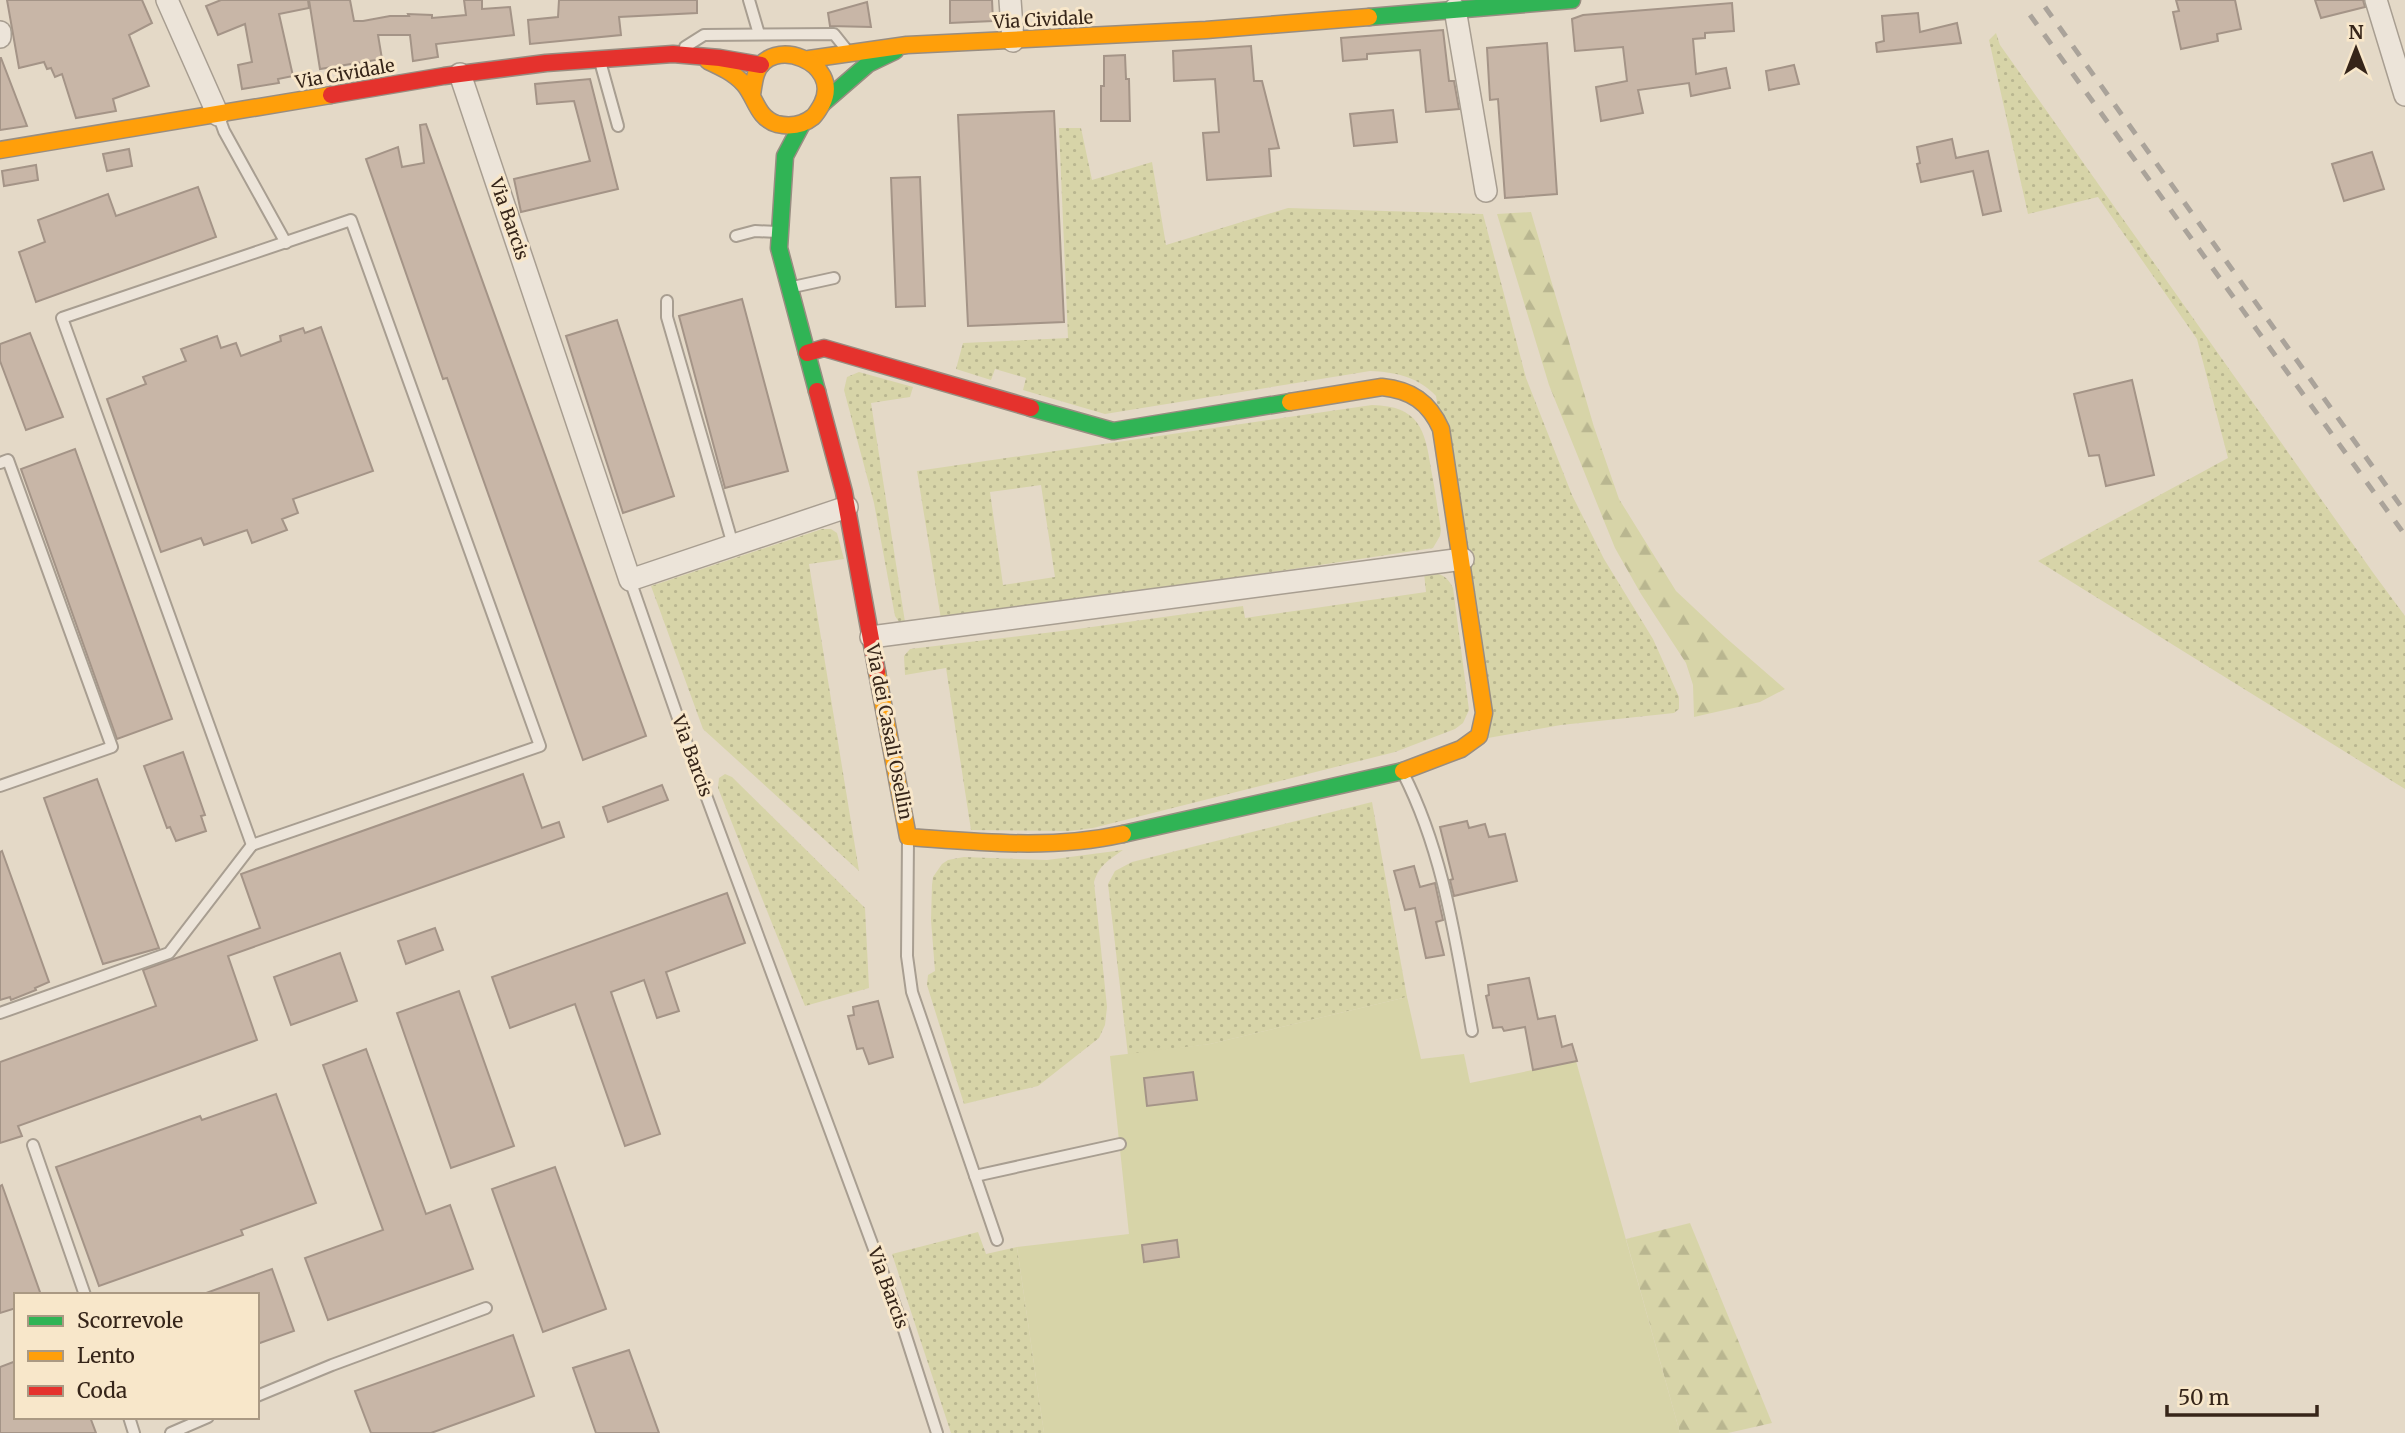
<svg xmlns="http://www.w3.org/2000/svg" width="2405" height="1433" font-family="Merriweather,serif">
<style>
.green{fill:url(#green-dots);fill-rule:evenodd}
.forest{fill:url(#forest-firs)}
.pitch{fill:#d7d4a8}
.building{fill:#c8b6a7;stroke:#a49487;stroke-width:2}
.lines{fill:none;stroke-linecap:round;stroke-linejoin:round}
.lane-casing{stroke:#a89e91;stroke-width:14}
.street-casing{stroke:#a89e91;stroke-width:24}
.fast-casing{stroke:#988d81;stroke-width:19}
.slow-casing{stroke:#988d81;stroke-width:19}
.jam-casing{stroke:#988d81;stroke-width:19}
.lane{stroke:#ece4d9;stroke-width:10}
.street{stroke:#ece4d9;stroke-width:21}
.fast{stroke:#30b455;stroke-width:16}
.slow{stroke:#ff9f0a;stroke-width:16}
.jam{stroke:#e5322d;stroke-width:16}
.rail{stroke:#aaa39a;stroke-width:5;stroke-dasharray:12 12;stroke-linecap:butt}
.labels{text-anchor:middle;stroke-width:6;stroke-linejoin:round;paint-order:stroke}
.street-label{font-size:18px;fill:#362519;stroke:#f8e7ca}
</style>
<defs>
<pattern id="green-dots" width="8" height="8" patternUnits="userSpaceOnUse" patternTransform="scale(1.75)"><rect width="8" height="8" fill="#d7d4a8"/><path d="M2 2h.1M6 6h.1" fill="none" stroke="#b9b690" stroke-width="1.8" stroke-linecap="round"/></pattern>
<pattern id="forest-firs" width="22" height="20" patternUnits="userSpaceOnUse" patternTransform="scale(1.75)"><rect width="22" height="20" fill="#d7d4a8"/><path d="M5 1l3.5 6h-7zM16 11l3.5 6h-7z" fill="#b9b690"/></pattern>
</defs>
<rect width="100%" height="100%" fill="#e4d9c7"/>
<g class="green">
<path d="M1996,33L2000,45L2374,574L2405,616V789L2038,561L2228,458L2197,339L2098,197L2028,214L1989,40Z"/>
<path d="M1059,128H1081L1092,180L1152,162L1166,245L1288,208L1483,214L1526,378L1572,495L1604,559L1653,639L1679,697V709L1674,713L1561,725L1488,738L1436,396C1418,377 1396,372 1370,371L1105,414L1023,390L1026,378L995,369L991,380L956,369L963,343L1068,338Z"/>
<path d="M859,372L913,387L910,397L871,403L905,622H899L895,616L874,503L844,390L847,377Z"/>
<path d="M1372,405C1419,406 1425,429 1431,469C1435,490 1438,510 1441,530L1440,536L1433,548L1059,604L941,619L917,471ZM1041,485L1055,577L1003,585L990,492Z"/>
<path d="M822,529H831L837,533L844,559L809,564L859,871L703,729L651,586Z"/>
<path d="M1424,573C1438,572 1447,575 1453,588L1469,710L1463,723L1455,729L1395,752L1093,828L1070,831L971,830L946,668L905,675L904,656L910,649L1070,630L1243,606L1245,618L1426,592Z"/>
<path d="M725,774L732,777L865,908L869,988L805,1006L718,788L719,778Z"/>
<path d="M1372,802L1407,997L1210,1044L1128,1055L1108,884L1115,871L1132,862Z"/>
<path d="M1123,850C1109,860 1099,865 1094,882L1107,1007L1105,1025L1099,1038L1038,1086L964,1104L927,985L928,975L935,971L931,920L932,885L933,877L942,864L948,860L964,857L1047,860Z"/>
<path d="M978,1232L986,1254L1017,1247L1044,1433H951L892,1254Z"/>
</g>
<g class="forest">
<path d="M1531,212L1594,427L1619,499L1676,591L1725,637L1785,689L1760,702L1694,717L1693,685L1686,663L1641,594L1615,548L1549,385L1497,214Z"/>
<path d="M1690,1223L1772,1423L1728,1433H1680L1626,1239Z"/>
</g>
<path class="pitch" d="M1407,997L1421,1059L1464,1054L1470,1083L1576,1061L1680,1433H1044L1017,1247L1129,1234L1110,1056L1210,1044Z"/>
<g class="building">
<path d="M7,0H142L152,23L129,35L149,86L113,99L116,111L76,118L62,74L55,77L51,68L47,69L44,62L19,68Z"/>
<path d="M221,0H308L309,8L279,14L293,76L278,79L279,83L242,89L238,65L252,62L245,24L218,35L206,6Z"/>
<path d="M309,0H350L354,21H363L390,16H409L408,14L432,15V18L466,15L464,0H482V9L510,7L514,35L436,44L438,57L413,61L410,35H378L382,59L320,69Z"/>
<path d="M559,0H697V13L619,17L621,35L530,44L528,20L558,17Z"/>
<path d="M950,0H992L993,21L950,23Z"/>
<path d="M2176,0H2235L2241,29L2217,34L2218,41L2181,49L2173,12L2179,11Z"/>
<path d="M2315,0H2363L2365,7L2321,18Z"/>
<path d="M867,2L871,27L830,26L828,13Z"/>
<path d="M1732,3L1734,31L1705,33V38L1693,39L1696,74L1726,68L1730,88L1691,96L1689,83L1638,90L1643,113L1601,121L1596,87L1627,81L1623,47L1575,51L1572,19L1583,15Z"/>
<path d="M1918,13L1920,32L1957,23L1961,43L1877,52L1876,43L1884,41L1882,16Z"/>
<path d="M1443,30L1449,81H1454L1459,109L1426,112L1420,50L1367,54V59L1343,61L1341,38Z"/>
<path d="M1547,43L1557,194L1505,198L1498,99L1490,100L1487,48Z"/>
<path d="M1251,46L1254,81H1262L1279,148L1269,149L1271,176L1207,180L1203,133L1219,132L1215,79L1174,81L1173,51Z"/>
<path d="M1125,55L1126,79H1129L1130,121H1101V86H1104V56Z"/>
<path d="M0,58H1L27,126L0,130Z"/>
<path d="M1794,65L1799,84L1769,90L1766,71Z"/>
<path d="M590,79L618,189L521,212L514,179L590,161L574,101L537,104L535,84Z"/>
<path d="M1393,110L1397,142L1354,146L1350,114Z"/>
<path d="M1054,111L1064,322L968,326L958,115Z"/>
<path d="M426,124L646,736L583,760L447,378L443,379L366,159L398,147L402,167L424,163L420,125Z"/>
<path d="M1952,139L1956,158L1988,151L2001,211L1983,215L1973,171L1921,182L1917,164L1920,163L1917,147Z"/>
<path d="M129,149L132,166L107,171L103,154Z"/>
<path d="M2372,152L2384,189L2344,201L2332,164Z"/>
<path d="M36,165L38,180L4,186L2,171Z"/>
<path d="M920,177L925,306L896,307L891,178Z"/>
<path d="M198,187L216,237L36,302L19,252L45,242L38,220L108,194L116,216Z"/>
<path d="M742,299L788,471L725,488L679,316Z"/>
<path d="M617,320L674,496L623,513L566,336Z"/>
<path d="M321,327L373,471L293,499L298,513L282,519L287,530L252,543L247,530L204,545L201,538L161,552L107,399L146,384L143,377L186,361L181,349L217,336L221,348L236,343L241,356L281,341L280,336L303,328L305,333Z"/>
<path d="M30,333L63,417L26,430L0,361V344Z"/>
<path d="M2132,380L2154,475L2106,486L2099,455L2089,456L2074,394Z"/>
<path d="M75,449L172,719L117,739L21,469Z"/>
<path d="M183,752L205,815L201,816L206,831L176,841L170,827L167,828L144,766Z"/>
<path d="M523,774L542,828L559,822L564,837L228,956L257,1040L18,1126L22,1136L0,1143V1062L156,1006L143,970L260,928L241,874Z"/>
<path d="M97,779L159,948L103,964L44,798Z"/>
<path d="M662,785L668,800L608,822L603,807Z"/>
<path d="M1467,821L1469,828L1485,824L1489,837L1505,834L1517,881L1454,896L1450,880L1453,879L1440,827Z"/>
<path d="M2,851L49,982L35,988L36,990L11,1000L10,997L0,1000V852Z"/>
<path d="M1414,866L1420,887L1435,883L1443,920L1436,922L1444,955L1426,958L1415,908L1405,910L1394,871Z"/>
<path d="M727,893L745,943L666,972L679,1011L657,1018L644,980L611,992L660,1134L625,1146L575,1004L510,1028L492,977Z"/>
<path d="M435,928L443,950L406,964L398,941Z"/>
<path d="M340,953L357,1001L291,1025L274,977Z"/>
<path d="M1529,978L1538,1019L1555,1016L1562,1047L1572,1044L1577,1061L1533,1070L1525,1027L1504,1031L1502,1027L1493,1028L1486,996L1489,995L1488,985Z"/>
<path d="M459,991L514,1146L451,1168L397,1013Z"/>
<path d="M878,1001L893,1057L869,1064L863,1048L857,1049L848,1016L854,1015L853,1007Z"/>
<path d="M366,1049L426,1214L450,1205L473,1269L328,1320L305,1258L383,1230L323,1065Z"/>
<path d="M1193,1072L1197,1100L1147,1106L1144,1078Z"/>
<path d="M276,1094L316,1203L241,1230L243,1235L99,1286L56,1167L200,1116L202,1120Z"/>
<path d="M555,1167L606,1309L543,1332L492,1189Z"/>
<path d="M2,1185L41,1295H16V1308L0,1313V1186Z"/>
<path d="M1177,1240L1179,1257L1144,1262L1142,1245Z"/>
<path d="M272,1269L294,1331L257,1344V1295H207L206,1293Z"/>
<path d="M513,1335L534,1396L431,1433H371L355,1391Z"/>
<path d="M629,1350L659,1433H596L573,1368Z"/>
<path d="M16,1361V1417H90L96,1433H0V1367Z"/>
</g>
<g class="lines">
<defs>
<g id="lane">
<path d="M749,0L759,34"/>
<path d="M685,47L704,35L834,34L846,49"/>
<path d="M601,65L618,126"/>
<path d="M219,117L224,131L286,243"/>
<path d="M351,220L540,746L252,845L62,318Z"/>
<path d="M736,236L755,231L778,232"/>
<path d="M793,287L834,278"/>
<path d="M667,301V317L733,545"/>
<path d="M0,463L8,460L112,747L0,786"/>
<path d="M630,580L687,744L904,1330L937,1433"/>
<path d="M1403,773C1444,853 1456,944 1472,1031"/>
<path d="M908,840L907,956L912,992L997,1240"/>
<path d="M0,1013L169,953L252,845"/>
<path d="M33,1145L85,1295"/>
<path d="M975,1176L1120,1144"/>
<path d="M257,1396L332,1365L486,1308"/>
<path d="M129,1417L134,1433"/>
<path d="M171,1433L208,1417"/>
</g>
<g id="street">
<path d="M167,0L218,115"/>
<path d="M1010,0L1013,41"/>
<path d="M2376,0L2405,95"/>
<path d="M1455,9L1486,191"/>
<path d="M0,32V37"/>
<path d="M460,74L630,580L847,507"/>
<path d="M871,637L1463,559"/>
</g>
<g id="fast">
<path d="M1369,17L1572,0"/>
<path d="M823,103L868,64L895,51"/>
<path d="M802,124L785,156L779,248L817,391"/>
<path d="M1031,408L1113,431L1290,402"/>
<path d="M1123,834L1403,771"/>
</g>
<g id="slow">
<path d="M809,59L907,45L1206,30L1369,17"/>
<path d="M708,61C721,67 734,73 744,84C756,98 757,118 777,124C790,127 803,125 813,117C817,113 819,109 822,104C843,62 770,34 756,74C754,80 753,88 752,95"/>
<path d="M0,150L331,95"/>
<path d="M1290,402L1382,387C1411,390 1429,402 1441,429L1484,713L1479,736L1461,749L1403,771"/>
<path d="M877,672L908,837C980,842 1052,850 1123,834"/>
</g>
<g id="jam">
<path d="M331,95L444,76L546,63L673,54L720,58L761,65"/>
<path d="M807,353L824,348L1031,408"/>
<path d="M817,391L844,492L877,672"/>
</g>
</defs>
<use href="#lane" class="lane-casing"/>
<use href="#street" class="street-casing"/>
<use href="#fast" class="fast-casing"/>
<use href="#slow" class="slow-casing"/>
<use href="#jam" class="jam-casing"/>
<use href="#lane" class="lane"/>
<use href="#street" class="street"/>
<use href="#fast" class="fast"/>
<use href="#slow" class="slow"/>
<use href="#jam" class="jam"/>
<g class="rail">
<path d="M2045,7L2405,512"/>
<path d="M2030,15C2156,188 2279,362 2405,535"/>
</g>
</g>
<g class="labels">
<g class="street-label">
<text transform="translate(1043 20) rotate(-3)" y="6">Via Cividale</text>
<text transform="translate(345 74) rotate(-10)" y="6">Via Cividale</text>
<text transform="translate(509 219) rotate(71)" y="6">Via Barcis</text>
<text transform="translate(889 732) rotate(79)" y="6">Via dei Casali Osellin</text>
<text transform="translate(692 756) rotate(70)" y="6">Via Barcis</text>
<text transform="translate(888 1288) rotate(70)" y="6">Via Barcis</text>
</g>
</g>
<rect x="14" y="1293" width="245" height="126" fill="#f8e7ca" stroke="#aa9983" stroke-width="2"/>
<rect x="28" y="1316" width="35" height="10" fill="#30b455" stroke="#aa9983" stroke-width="2"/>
<text x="77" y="1328" font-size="21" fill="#362519">Scorrevole</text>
<rect x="28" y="1351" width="35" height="10" fill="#ff9f0a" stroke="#aa9983" stroke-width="2"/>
<text x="77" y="1363" font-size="21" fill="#362519">Lento</text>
<rect x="28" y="1386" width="35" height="10" fill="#e5322d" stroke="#aa9983" stroke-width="2"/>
<text x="77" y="1398" font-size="21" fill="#362519">Coda</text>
<g transform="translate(2356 49)" stroke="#f8e7ca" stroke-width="5" paint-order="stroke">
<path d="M0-5L12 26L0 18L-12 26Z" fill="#362519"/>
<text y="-10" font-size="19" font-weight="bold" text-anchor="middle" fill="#362519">N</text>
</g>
<path d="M2167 1405v10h150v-10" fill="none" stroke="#362519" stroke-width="3.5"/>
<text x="2178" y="1405" font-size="21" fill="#362519" stroke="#f8e7ca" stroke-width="5" paint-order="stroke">50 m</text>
</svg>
